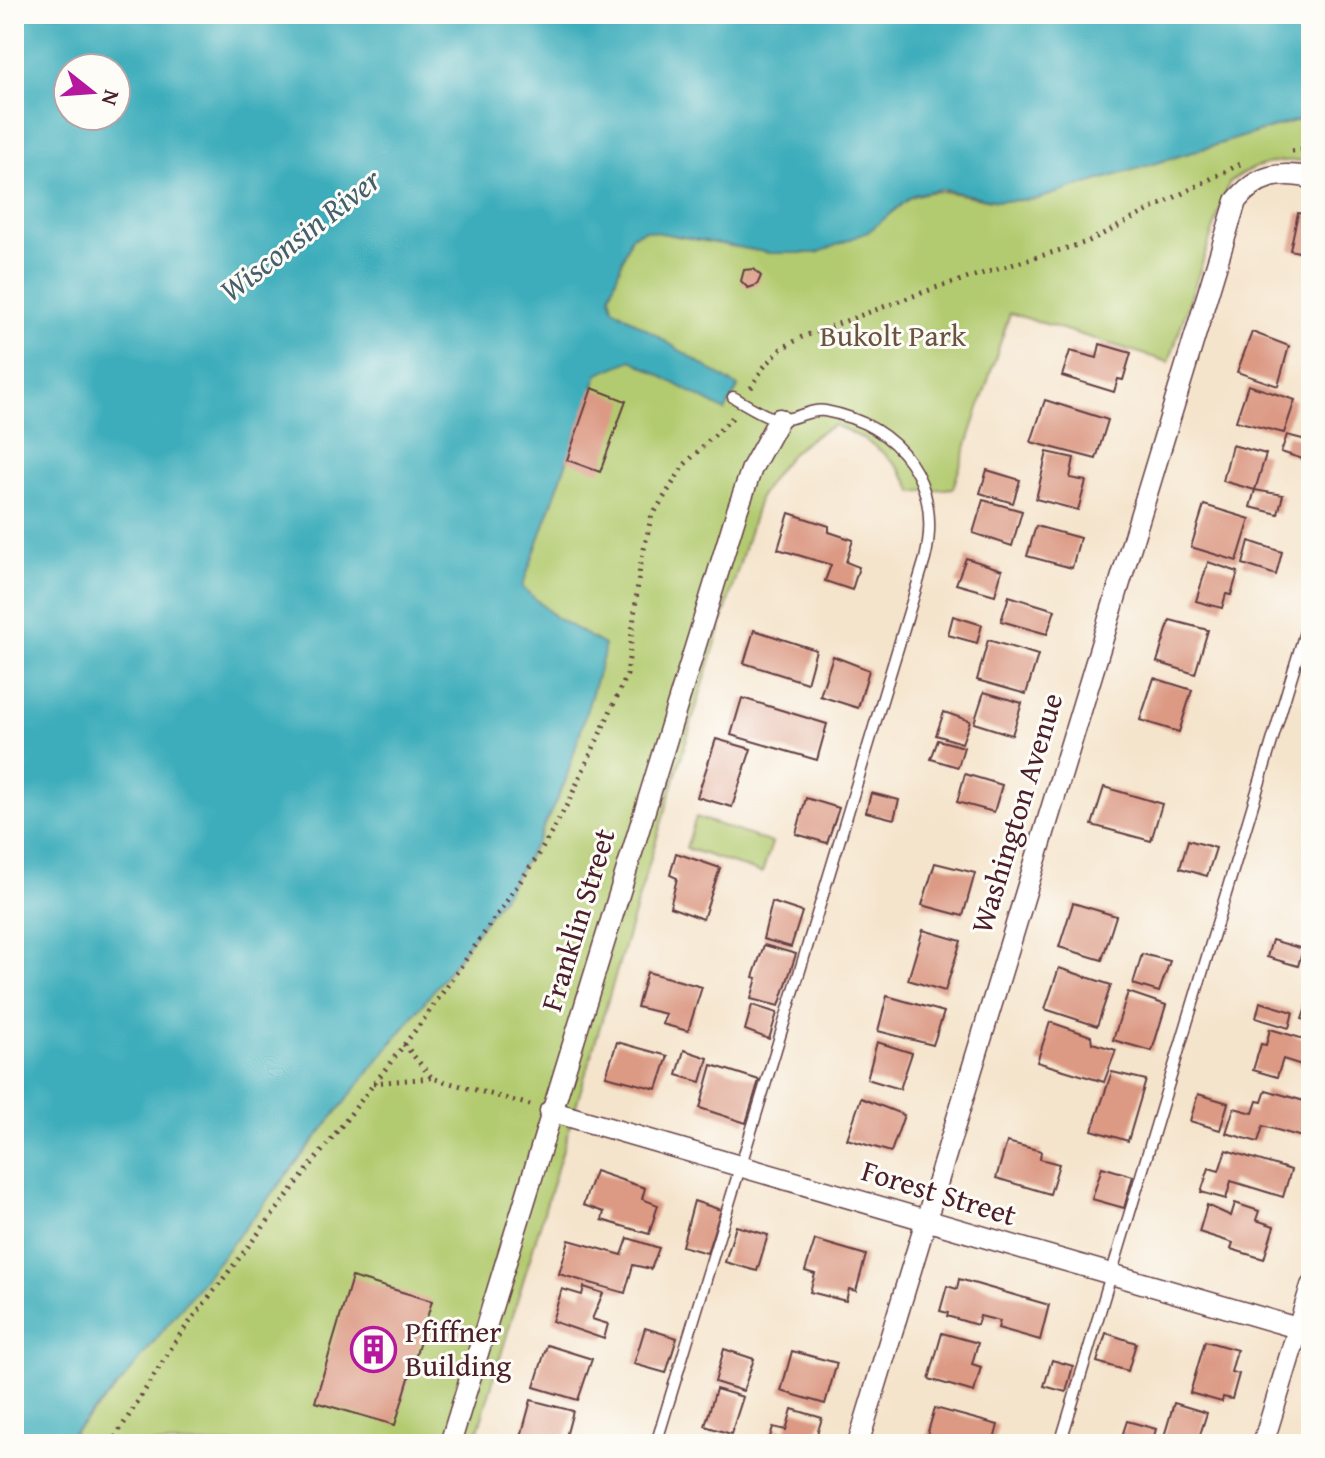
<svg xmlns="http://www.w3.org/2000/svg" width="1325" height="1458" font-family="'Gentium Book Plus',serif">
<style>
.green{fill:#b3cb70;stroke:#7e754e;stroke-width:2}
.water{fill:#3eadbb;stroke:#446673;stroke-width:2;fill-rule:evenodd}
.building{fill:#dc9a84}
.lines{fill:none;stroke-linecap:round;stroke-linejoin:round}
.service-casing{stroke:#643d43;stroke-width:13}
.minor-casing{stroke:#643d43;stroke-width:23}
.path{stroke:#643d43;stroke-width:5;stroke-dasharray:2 6;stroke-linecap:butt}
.service{stroke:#fff;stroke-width:10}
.minor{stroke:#fff;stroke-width:20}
.labels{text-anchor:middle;stroke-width:6;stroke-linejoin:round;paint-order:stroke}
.park-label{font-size:30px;fill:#6a5340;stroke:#fdfcf7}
.street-label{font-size:30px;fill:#4a1f2b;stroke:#fdfcf7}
.poi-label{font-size:30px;fill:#4a1f2b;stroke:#fdfcf7;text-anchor:start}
.water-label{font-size:32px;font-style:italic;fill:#455f6c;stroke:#fdfcf7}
</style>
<rect width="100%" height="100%" fill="#fdfcf7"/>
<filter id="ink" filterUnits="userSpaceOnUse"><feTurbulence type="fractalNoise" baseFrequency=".0125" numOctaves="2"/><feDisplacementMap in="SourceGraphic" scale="16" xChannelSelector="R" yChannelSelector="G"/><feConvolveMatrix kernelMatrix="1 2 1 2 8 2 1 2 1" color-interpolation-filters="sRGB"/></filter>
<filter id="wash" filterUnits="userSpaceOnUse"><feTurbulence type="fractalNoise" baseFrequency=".006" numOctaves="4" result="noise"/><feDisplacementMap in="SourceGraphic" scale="32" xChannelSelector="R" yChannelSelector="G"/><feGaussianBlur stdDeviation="1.8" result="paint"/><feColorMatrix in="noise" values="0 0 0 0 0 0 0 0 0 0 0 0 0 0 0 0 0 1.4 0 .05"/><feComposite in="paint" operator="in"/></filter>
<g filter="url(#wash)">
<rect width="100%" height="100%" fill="#f5e4cc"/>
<g class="green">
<path d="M1311,116V161C1280,159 1254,163 1229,183L1169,362L1010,313L953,488L913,492C899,458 867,438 834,425C794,445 784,460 760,496L474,1444H63L121,1383L441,981L504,894L536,843L565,782L603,656L604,645L555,617L522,587L598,373L632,359L724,410L738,387L613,308L610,295L631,236L645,230L770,253L901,203C935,180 962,198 999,201C1011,201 1024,200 1037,199Z"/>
<path d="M696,817L772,843L762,873L686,848Z"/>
</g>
<path class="water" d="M14,14H1311V116L1037,199L998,201L940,189L913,195L868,232L817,253H770L645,230L631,236L610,295L613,308L738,387L725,411L632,360L598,374L522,587L555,617L604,645L603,656L565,782L536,843L504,894L441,981L121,1383L62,1444H14ZM68,68H116V116H68Z"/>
<g id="blocks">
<g class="building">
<path d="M1298,213L1311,216V255L1290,250Z"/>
<path d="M754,269L761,276L757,285L748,288L741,281L744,270Z"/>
<path d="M1252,332L1289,346L1278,386L1237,372Z"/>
<path d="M1100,344L1131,353L1123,380L1118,379L1114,392L1062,376L1070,351L1097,358Z"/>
<path d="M1248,385L1295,400L1284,433L1236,421Z"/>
<path d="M592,388L626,401L600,472L567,460Z"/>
<path d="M1045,400L1108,420L1096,459L1031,442Z"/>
<path d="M1287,435L1310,441L1306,460L1281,452Z"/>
<path d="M1232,445L1266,454L1255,490L1223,481Z"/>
<path d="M1047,452L1074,458L1070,478L1086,481L1078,510L1036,499Z"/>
<path d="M987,470L1020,480L1013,503L980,493Z"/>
<path d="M1255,490L1283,495L1278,514L1250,507Z"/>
<path d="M983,500L1022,511L1012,546L973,533Z"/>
<path d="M1204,505L1250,519L1237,561L1191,547Z"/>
<path d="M789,513L829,526V532L853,540L846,562L859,567L852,590L825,581L831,565L778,549Z"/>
<path d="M1036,526L1080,538L1072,568L1027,556Z"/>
<path d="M1249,541L1282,552L1276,575L1243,564Z"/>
<path d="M966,558L1002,570L995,595L956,584Z"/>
<path d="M1208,562L1238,572L1231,595L1226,594L1222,608L1196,601Z"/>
<path d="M1009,596L1055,610L1047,634L1001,621Z"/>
<path d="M953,616L982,625L977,643L948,635Z"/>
<path d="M1170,620L1208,630L1195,674L1157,662Z"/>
<path d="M754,630L816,650L807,683L744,663Z"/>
<path d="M988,640L1038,655L1026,694L977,680Z"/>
<path d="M833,656L869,670L858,708L820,696Z"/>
<path d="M1154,678L1192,690L1179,732L1140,720Z"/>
<path d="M984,692L1022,703L1012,735L974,723Z"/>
<path d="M742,698L827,724L817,760L731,735Z"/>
<path d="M944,712L970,721L962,743L936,735Z"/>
<path d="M716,739L751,749L732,807L697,797Z"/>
<path d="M938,740L964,747L958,767L931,759Z"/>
<path d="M965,774L1002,785L994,812L957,802Z"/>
<path d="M1104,787L1162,804L1151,841L1092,825Z"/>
<path d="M871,793L899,800L894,819L866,812Z"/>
<path d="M806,798L839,808L827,843L796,834Z"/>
<path d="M1188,840L1216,848L1207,876L1180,868Z"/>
<path d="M676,853L720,868L703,919L670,907L677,878L670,875Z"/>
<path d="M935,863L975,873L963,916L922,905Z"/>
<path d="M772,902L802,912L791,947L763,939Z"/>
<path d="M1073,903L1116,916L1102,960L1059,947Z"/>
<path d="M923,930L961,941L945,991L908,980Z"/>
<path d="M1272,940L1303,949L1298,966L1267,957Z"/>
<path d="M764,945L796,954L779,1006L751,999L757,978L753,977Z"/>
<path d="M1142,954L1170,961L1159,992L1133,984Z"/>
<path d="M1059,968L1111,985L1097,1026L1045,1009Z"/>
<path d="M647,972L702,987L688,1031L662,1024L666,1014L637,1007Z"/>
<path d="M1128,992L1166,1005L1152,1051L1113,1040Z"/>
<path d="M1311,993V1022L1302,1019Z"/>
<path d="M887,996L944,1012L933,1045L878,1031Z"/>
<path d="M1260,1002L1293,1012L1289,1028L1256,1018Z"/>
<path d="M752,1005L777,1013L769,1039L745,1030Z"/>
<path d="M1050,1022L1091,1036L1092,1043L1116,1050L1104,1082L1037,1062Z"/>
<path d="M1270,1029L1311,1041V1068L1283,1059L1277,1077L1253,1070L1261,1044L1266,1045Z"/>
<path d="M617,1042L668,1056L657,1089L606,1076Z"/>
<path d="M877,1042L912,1053L900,1089L867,1079Z"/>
<path d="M684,1050L708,1058L701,1082L677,1075Z"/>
<path d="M712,1065L759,1080L746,1123L700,1108Z"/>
<path d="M1112,1072L1146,1080L1128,1141L1092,1130Z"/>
<path d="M1266,1090L1311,1103L1302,1137L1263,1126L1258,1142L1226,1133L1234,1108L1253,1113L1257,1101L1262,1102Z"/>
<path d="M1198,1094L1228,1103L1220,1130L1190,1121Z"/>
<path d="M861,1098L904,1115L891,1152L847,1139Z"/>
<path d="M1007,1142L1041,1151L1040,1159L1059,1164L1050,1194L996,1178Z"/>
<path d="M1226,1150L1291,1170L1283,1197L1231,1181L1226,1199L1201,1192L1209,1168L1219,1171Z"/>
<path d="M1102,1167L1133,1176L1124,1208L1092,1199Z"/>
<path d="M595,1171L645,1188L642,1199L658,1205L649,1234L602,1220L604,1212L583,1205Z"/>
<path d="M694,1201L721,1210L707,1253L682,1246Z"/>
<path d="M1235,1203L1259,1211L1256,1220L1274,1226L1264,1259L1231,1249L1233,1243L1199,1232L1207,1205L1231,1216Z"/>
<path d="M736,1226L768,1235L757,1271L725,1262Z"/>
<path d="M628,1238L659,1248L651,1269L633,1265L625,1293L559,1274L569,1240L622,1255Z"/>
<path d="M815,1240L866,1255L856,1291L849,1289L846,1301L810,1292L815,1274L805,1271Z"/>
<path d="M352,1277L432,1301L395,1425L315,1402Z"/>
<path d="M959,1279L1049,1305L1040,1340L998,1328L1000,1321L980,1316L977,1325L947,1316L948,1313L940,1311L947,1286L957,1289Z"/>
<path d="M584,1287L603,1293L592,1319L608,1324L604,1339L552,1321L562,1289L582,1295Z"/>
<path d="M645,1328L677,1338L666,1373L634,1364Z"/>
<path d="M942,1333L978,1343L972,1364L981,1367L974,1392L929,1379Z"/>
<path d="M1106,1333L1136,1343L1128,1371L1097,1362Z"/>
<path d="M1205,1341L1237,1350L1231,1372L1239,1374L1232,1399L1223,1397L1222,1402L1190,1393Z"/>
<path d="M547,1345L592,1359L578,1400L534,1387Z"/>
<path d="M724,1349L754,1359L743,1391L715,1382Z"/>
<path d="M792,1351L837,1363L825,1404L781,1391Z"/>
<path d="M1052,1360L1073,1366L1066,1392L1044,1386Z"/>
<path d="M716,1389L743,1397L731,1434L705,1426Z"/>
<path d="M531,1400L573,1411L564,1444H519Z"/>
<path d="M1174,1403L1207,1413L1197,1444L1162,1443Z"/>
<path d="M935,1408L998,1425L993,1444H957L927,1435Z"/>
<path d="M792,1409L822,1418L814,1444H768L773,1427L786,1430Z"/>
<path d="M1127,1421L1156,1429L1152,1444L1121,1439Z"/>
</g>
</g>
</g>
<g filter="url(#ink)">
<use href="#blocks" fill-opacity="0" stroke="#643d43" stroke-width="2"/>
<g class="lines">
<defs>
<g id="service">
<path d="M656,1444L925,559C943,484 901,425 825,411C810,408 792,422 777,419C763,416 746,404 733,397"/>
<path d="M1060,1444L1311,612"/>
</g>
<g id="minor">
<path d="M550,1111L1311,1332"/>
<path d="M450,1444L737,511L752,468L779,419"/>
<path d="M858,1444L1236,201C1257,175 1280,171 1311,178"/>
<path d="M1263,1444L1311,1286"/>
</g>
</defs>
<use href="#service" class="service-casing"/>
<use href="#minor" class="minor-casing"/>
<g class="path">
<path d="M1292,151L1311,149"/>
<path d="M751,388L763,368L781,349L802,337L935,288L1087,242L1240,164"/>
<path d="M404,1044L432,1078L530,1105"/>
<path d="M373,1083L431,1078"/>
<path d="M111,1444L179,1336L424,1019L538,856L568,803L627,675L640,567L651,518L684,465L733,417"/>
</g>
<use href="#service" class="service"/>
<use href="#minor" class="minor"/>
</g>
</g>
<defs>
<symbol id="building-ring" viewBox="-11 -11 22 22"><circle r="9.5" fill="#fdfcf7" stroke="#b5179e" stroke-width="1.5"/><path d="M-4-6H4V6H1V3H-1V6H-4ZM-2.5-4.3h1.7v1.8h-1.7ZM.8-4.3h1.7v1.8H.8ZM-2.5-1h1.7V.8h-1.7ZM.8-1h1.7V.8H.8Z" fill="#b5179e"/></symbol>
</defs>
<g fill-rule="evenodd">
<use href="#building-ring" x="348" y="1324" width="51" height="51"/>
</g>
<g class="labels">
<g class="park-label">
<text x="893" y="346">Bukolt Park</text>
</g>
<g class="street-label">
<text transform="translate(1017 813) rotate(-73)" y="10">Washington Avenue</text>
<text transform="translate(578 920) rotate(-73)" y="10">Franklin Street</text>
<text transform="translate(939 1193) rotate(17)" y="10">Forest Street</text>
</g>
<g class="poi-label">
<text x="405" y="1342">Pfiffner<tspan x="405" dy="34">Building</tspan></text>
</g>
<g class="water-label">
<text transform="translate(300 235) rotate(-38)" y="11">Wisconsin River</text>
</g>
</g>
<rect width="1325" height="1458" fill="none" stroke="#fdfcf7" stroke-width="48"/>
<g transform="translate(92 92) rotate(107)"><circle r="38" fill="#fdfcf7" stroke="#b5a4a5" stroke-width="2"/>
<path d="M0-6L14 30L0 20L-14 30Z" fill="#b5179e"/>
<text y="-12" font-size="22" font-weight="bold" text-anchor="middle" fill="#4a1f2b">N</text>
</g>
</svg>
